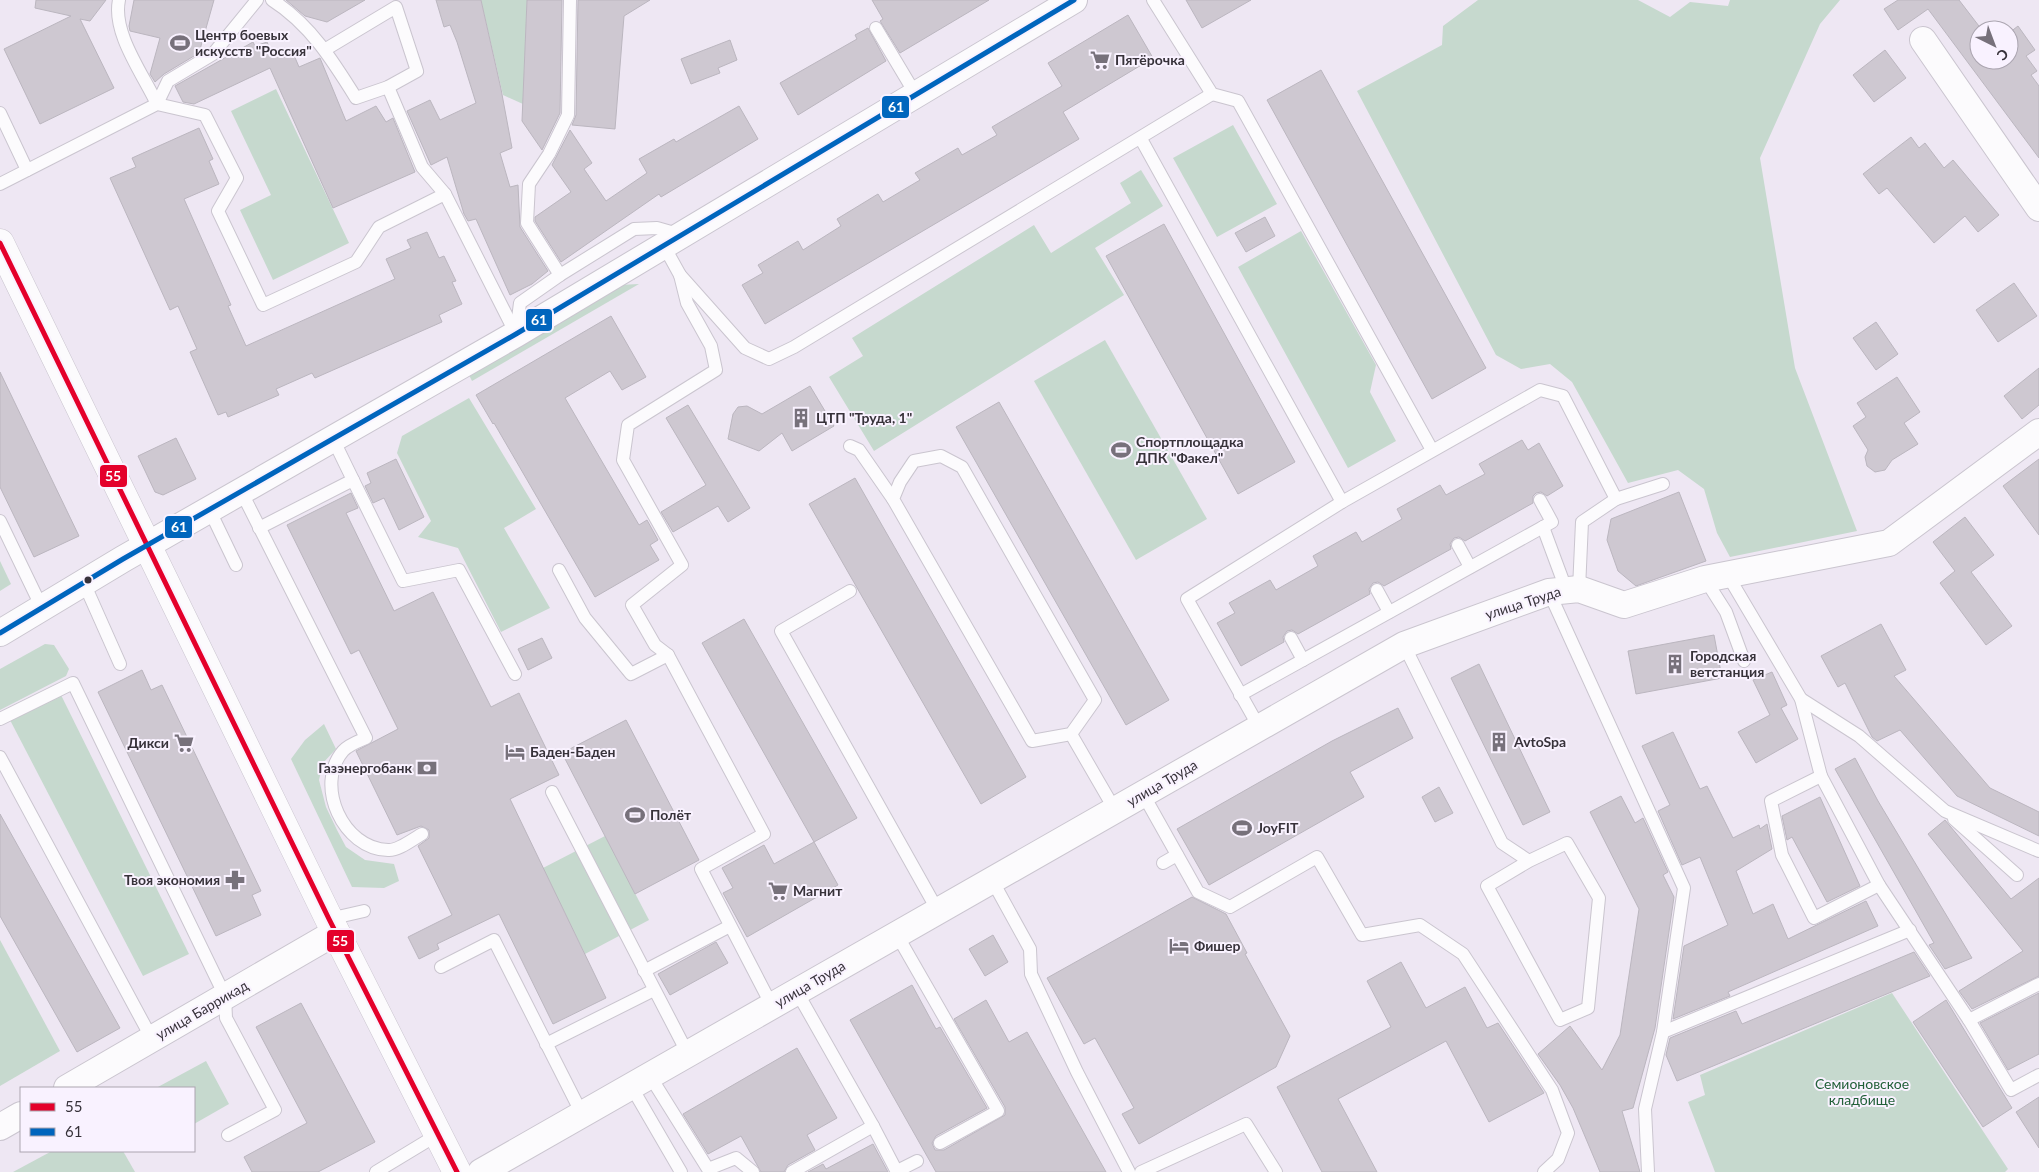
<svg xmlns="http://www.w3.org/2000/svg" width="2039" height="1172" font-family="Lato,sans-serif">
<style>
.green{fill:#c6d9ce}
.building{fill:#cec8d1;stroke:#bbb6bf}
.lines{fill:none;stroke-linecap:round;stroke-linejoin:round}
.lane-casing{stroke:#cac5cf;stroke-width:14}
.street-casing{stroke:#cac5cf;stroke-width:28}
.secondary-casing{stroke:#cac5cf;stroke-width:29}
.lane{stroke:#fcfbfd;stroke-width:12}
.street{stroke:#fcfbfd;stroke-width:26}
.secondary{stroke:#fcfbfd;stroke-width:28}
.bus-1-casing{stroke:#f9f2ff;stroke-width:9}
.bus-2-casing{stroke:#f9f2ff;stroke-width:9}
.bus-1{stroke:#e4002b;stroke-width:5}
.bus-2{stroke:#0065bd;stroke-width:5}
.bus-dot{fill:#37323a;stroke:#f9f2ff;stroke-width:2}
.labels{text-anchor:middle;stroke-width:4;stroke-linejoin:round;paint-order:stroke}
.poi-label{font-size:14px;font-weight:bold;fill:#37323a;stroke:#f9f2ff;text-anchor:start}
.street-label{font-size:14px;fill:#37323a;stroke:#f9f2ff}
.park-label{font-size:14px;fill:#226039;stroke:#f9f2ff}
.line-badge{stroke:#f9f2ff;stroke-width:2}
.badge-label{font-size:14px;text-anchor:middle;font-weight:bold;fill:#fff}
</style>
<rect width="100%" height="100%" fill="#eee7f3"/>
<g class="green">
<path d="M481,0H527L523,104L503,95Z"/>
<path d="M1478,0H1638L1670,17L1690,2L1728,6L1730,0H1840L1820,24L1760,158L1795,368L1857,531L1730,557L1717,533L1704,489L1678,470L1628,483L1572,382L1550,364L1521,369L1496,355L1357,91L1442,45L1443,26Z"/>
<path d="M276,89L349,243L273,280L240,210L271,195L231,111Z"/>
<path d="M1233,125L1277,204L1217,237L1173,158Z"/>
<path d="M1141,170L1163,206L1095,248L1124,295L874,451L829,377L863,356L852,338L1034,225L1051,253L1131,203L1120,183Z"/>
<path d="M1301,231L1376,365L1370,392L1396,441L1348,468L1238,267Z"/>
<path d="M639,284L472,381L469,375L619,285Z"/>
<path d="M1105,340L1207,519L1136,560L1034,381Z"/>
<path d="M469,398L536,509L504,528L550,608L501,632L458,548L418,537L431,521L397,453L402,436Z"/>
<path d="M0,561L11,584L0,591Z"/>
<path d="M45,644L54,645L69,669L66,676L0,710V669Z"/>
<path d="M61,695L189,954L143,976L10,720Z"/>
<path d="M324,724L336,749L323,763L319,780L326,807L337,830L346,847L365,860L394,864L399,881L384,888L352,887L291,759L305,740Z"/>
<path d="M605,836L649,920L585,954L543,868Z"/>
<path d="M0,940L60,1051L0,1086Z"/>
<path d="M1892,993L2008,1169L2005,1172H1715L1688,1102L1705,1095L1700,1075Z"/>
<path d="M206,1061L229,1104L194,1124V1088H156Z"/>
<path d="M52,1151H123L135,1172H13Z"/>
</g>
<g class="building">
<path d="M36,0H106L90,21L80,19L114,88L40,124L4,49L71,16L35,8Z"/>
<path d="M134,0H214L199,53L164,74L155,82L150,74L160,38L130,31L129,26Z"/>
<path d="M286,0H365L327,22L305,16Z"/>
<path d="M436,0H481L501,89L512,148L500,153L510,187L518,185L520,227L548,271L532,284L510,295L476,219L468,221L464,214L447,157L431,165L407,111L430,100L440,120L476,103L457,42L450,25L444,27Z"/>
<path d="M527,0H562L560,113L542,150L522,121Z"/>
<path d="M578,0H650L624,16L615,129L572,125L576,115Z"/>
<path d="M872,0H989L900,53L880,21L883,19Z"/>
<path d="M1186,0H1251L1202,28Z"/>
<path d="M1898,0H1959L1982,30H1979V60H2009V33L2018,26L2035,50L2026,56L2037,71L2031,75L2039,86V158L1928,9L1898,30L1884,9Z"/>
<path d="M1128,15L1153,58L1063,112L1079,139L765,324L742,285L763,273L758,265L798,241L803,250L841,226L837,219L878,194L883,202L920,180L915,173L958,148L962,155L997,135L992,127L1062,86L1048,63Z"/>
<path d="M868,28L886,61L798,115L780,83L857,39L855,35Z"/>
<path d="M730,40L737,60L718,68L720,73L691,84L681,59Z"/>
<path d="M253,42L255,46L267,42L273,56L291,48L299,67L320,58L346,121L376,106L386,122L393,118L415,172L333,208L270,68L194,104L183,102L175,86Z"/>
<path d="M1885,50L1906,78L1874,102L1853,75Z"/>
<path d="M1321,70L1486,368L1432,399L1267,100Z"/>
<path d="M739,106L758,139L661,197L659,194L561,262L535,221V217L571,192L552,165L570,130L592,163L584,169L606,201L647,173L639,159L674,139L676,142Z"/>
<path d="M199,128L213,159L209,161L219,184L184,199L231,305L228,306L246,346L395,279L386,259L411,248L407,240L427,232L439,258L444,256L456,281L452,282L462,304L439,315L442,322L315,378L312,373L276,389L279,395L228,417L226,412L218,415L190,352L197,349L178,306L170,310L110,178L136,167L132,158Z"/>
<path d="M1911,137L1919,148L1925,143L1944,168L1953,160L1999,215L1978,232L1965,216L1934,243L1887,188L1879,194L1863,174Z"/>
<path d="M1265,217L1275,236L1246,252L1235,233Z"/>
<path d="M1164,224L1295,462L1238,494L1106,256Z"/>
<path d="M2014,283L2037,316L1998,342L1976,310Z"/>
<path d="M611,316L646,377L622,390L610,371L565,398L639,525L647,520L658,540L650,545L659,560L595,597L494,423L493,424L476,395Z"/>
<path d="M1876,322L1898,354L1876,370L1853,338Z"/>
<path d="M2039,368V405L2022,419L2004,396Z"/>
<path d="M0,372L79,536L34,557L0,487Z"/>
<path d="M1897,377L1920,412L1904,423L1918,444L1892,460L1885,470L1875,472L1867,466L1865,457L1868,450L1853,426L1866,417L1857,403Z"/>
<path d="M810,386L834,426L792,451L782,433L759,451L728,439L733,414L738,407L747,406L762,414Z"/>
<path d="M999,402L1169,700L1126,725L956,427Z"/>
<path d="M688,405L750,508L728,522L718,506L673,532L661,512L706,485L666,418Z"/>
<path d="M176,438L196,479L163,495L155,492L138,456Z"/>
<path d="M1522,440L1528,450L1539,443L1563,486L1547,496L1541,492L1536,493L1533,496V503L1465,541L1459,537L1454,538L1450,544L1451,549L1384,586L1378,582L1373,583L1369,589L1370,594L1298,634L1292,630L1287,631L1283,637L1284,642L1241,666L1217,623L1235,613L1229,603L1270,580L1276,590L1318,566L1313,556L1356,532L1362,542L1402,519L1397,509L1440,485L1446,495L1485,474L1479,464Z"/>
<path d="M396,459L424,517L399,530L384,498L373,503L365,486L371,483L367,473Z"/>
<path d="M2039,459V535L2003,486Z"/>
<path d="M855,478L1026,777L981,804L809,504Z"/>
<path d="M1679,492L1706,561L1636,586L1618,571L1607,540L1611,519Z"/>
<path d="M351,493L358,508L346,513L394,611L433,592L491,707L519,693L559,775L510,799L606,998L553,1024L499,914L437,944L439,949L419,959L408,937L452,915L418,846L429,838V830L421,826L397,835L356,751L398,729L359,650L351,654L287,525Z"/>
<path d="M1965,517L1994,555L1971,572L2012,626L1986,645L1940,583L1955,571L1933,542Z"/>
<path d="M744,619L857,818L814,842L702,643Z"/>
<path d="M1881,624L1906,670L1894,676L1990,788L2039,812V836L1957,796L1900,730L1877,741L1872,737L1845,683L1838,687L1821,656Z"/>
<path d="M1714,635L1722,678L1636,694L1628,651Z"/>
<path d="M542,638L552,658L528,670L518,649Z"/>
<path d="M1479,664L1550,812L1523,825L1451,678Z"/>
<path d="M142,670L151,690L162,685L261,891L252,895L261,915L216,936L98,692Z"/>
<path d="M1772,672L1787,705L1781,708L1798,739L1756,763L1738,732L1770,715L1753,680Z"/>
<path d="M1398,708L1413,738L1350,772L1364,797L1209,885L1177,829L1332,741Z"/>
<path d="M626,720L699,860L635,894L562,753Z"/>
<path d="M1673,732L1700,789L1707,786L1733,838L1759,825L1760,829L1767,824L1772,849L1736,871L1753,914L1773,904L1788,939L1866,901L1878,926L1728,992L1730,996L1673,1019L1684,946L1728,925L1700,857L1682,865L1658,811L1670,805L1642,746Z"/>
<path d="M1855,758L1878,801L1972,958L1945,969L1929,945L1934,943L1835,769Z"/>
<path d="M1439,787L1453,813L1435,822L1422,797Z"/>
<path d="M1621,796L1635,823L1643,818L1668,872L1663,875L1674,897L1655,1028L1633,1108L1622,1111L1640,1172H1600L1573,1108L1560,1085L1538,1054L1570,1026L1602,1070L1620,1035L1639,909L1590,812Z"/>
<path d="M1820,797L1860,886L1827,902L1792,837L1787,840L1782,816Z"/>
<path d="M0,814L120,1028L77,1052L0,916Z"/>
<path d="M1945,820L2011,899L2039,878V976L1972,1009L1959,991L2023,951L1928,834Z"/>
<path d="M814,842L838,885L747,937L723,893L733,888L722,868L764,845L774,864Z"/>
<path d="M1192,897L1226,914L1247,953L1245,954L1290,1036L1276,1067L1139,1144L1122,1114L1134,1108L1095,1038L1084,1044L1047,978Z"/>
<path d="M993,935L1008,962L985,976L969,949Z"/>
<path d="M716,942L728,963L670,995L658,974Z"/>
<path d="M1914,952L1930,976L1677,1081L1666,1055L1670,1038L1736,1011L1742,1024Z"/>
<path d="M1401,962L1426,1008L1465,987L1487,1028L1498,1023L1544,1093L1489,1122L1446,1041L1338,1099L1377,1172H1322L1277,1087L1391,1027L1367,981Z"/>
<path d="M912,985L936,1029L940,1027L987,1108L936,1136L932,1143L935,1150H944L1005,1115V1107L954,1019L986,1000L1009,1042L1027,1032L1106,1172H936L850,1020Z"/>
<path d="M2039,993V1054L2008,1070L1980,1023Z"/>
<path d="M1946,1000L2012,1108L1983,1127L1913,1022Z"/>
<path d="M301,1003L375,1142L318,1172H252L244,1157L307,1123L256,1027Z"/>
<path d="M797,1048L837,1118L807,1135L815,1150L788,1165L784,1172H761L741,1136L708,1154L683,1114Z"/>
<path d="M2039,1097V1148L2016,1112Z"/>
<path d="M873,1144L888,1172H808L823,1164L826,1169Z"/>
</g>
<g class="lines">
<defs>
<g id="lane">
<path d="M119,0C112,33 143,74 157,104"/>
<path d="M272,0C310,24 333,61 356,98L388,87L417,71L396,7L326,49"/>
<path d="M1153,0L1212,94L1238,101L1432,450"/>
<path d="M876,28L916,95"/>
<path d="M388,87L422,167L445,194"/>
<path d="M157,104L168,81L213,54L257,0"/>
<path d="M0,113L27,170"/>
<path d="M1141,139L1342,502"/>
<path d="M0,184L157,104L205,115L237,178L218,211L263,305L356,262L379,227L445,194L516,334"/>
<path d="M664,246L680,275L745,348L769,359L794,347L1212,94"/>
<path d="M560,275L527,223L529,184L549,154L568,115L570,0"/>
<path d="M680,275L687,303L711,346L716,370L628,425L623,460L682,565L632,605L655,645L668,655L764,834L701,869L772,1006"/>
<path d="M516,334L520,303L560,275L634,229L657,228L678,234"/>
<path d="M333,439L353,480"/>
<path d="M850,446L859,450L893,499"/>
<path d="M242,493L366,738C359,741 348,745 343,751C314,785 343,849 388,850C398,851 413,839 422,834"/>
<path d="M1616,499L1663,484"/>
<path d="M210,511L236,565"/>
<path d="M0,521L42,608"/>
<path d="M1543,527L1566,589"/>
<path d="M259,528L353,480L403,581L459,570L515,674"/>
<path d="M1458,545L1470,567"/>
<path d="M559,570L585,618L631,674L668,655"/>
<path d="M1727,574L1801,699L1821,776L1879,885L1969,1020L2011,1090L2039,1075"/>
<path d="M1705,579L1726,612L1744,661"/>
<path d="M84,583L120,664"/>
<path d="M1377,590L1389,612"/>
<path d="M850,591L781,631L938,911"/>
<path d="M1549,592L1684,888L1663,1032"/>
<path d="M1291,638L1303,660"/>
<path d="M1404,645L1502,843L1529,861L1567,843L1599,898L1588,1008L1560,1020L1487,886L1529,861"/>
<path d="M1240,695L1552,522L1540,500"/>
<path d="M1801,699L1859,736L1945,811L2039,851"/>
<path d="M0,719L73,683L225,996L226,1018L275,1110L228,1135"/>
<path d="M1259,727L1187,599L1342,502L1540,390L1563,396L1616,499L1582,522L1579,589"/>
<path d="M1071,734L1095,700L962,467L941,456L914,461L900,482L893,499L1032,741L1071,734L1115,810"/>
<path d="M0,757L152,1039"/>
<path d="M1821,776L1771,801L1782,855L1814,918L1879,885"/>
<path d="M552,792L688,1054"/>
<path d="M1143,794L1198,892L1230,907L1317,857L1362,935L1420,925L1463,954L1552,1090L1568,1133L1558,1159L1544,1172"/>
<path d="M1954,819L2017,875"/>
<path d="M1163,863L1177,855"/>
<path d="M992,880L1030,949L1031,974L1077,1072L1129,1172"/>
<path d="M329,919L364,911"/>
<path d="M897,935L998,1111L940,1143"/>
<path d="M441,967L494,940L582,1114"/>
<path d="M644,971L730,926"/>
<path d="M1969,1020L2039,984"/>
<path d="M546,1044L654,990"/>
<path d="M650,1076L708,1169L736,1158L753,1172"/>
<path d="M631,1086L681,1172"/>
<path d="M873,1126L897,1172"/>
<path d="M897,1171L917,1161"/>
<path d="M376,1172L437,1135"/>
<path d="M792,1172L873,1126L797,992"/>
<path d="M1141,1172L1246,1124L1276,1172"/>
<path d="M1648,1172L1645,1109L1663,1032L1910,930"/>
</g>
<g id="street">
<path d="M1923,40L2039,208"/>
<path d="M0,633L123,559L516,334L1074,0"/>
<path d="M67,1088L336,932"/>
<path d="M0,1127L21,1115"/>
<path d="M481,1172L1404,645L1549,592L1579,589L1624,605L1705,579L1889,543L2039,432"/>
</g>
<path id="secondary" d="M0,243L329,919L457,1172"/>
</defs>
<use href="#lane" class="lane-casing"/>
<use href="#street" class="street-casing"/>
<use href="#secondary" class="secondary-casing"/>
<use href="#lane" class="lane"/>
<use href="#street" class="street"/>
<use href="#secondary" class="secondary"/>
<defs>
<path id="bus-1" d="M0,243L329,919L457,1172"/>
<path id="bus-2" d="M0,633L123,559L516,334L1074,0"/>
</defs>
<use href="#bus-1" class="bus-1-casing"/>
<use href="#bus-2" class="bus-2-casing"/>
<use href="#bus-1" class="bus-1"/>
<use href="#bus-2" class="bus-2"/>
</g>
<defs>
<symbol id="stadium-bare" viewBox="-9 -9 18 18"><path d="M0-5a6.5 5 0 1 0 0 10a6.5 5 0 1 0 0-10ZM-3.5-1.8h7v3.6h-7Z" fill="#77717b" stroke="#f9f2ff" stroke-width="2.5" paint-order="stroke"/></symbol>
<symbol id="supermarket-bare" viewBox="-9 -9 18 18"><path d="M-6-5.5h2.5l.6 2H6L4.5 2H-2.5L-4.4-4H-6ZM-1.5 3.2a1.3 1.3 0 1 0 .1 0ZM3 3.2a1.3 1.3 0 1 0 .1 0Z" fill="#77717b" stroke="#f9f2ff" stroke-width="2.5" paint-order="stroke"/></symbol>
<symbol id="building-bare" viewBox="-9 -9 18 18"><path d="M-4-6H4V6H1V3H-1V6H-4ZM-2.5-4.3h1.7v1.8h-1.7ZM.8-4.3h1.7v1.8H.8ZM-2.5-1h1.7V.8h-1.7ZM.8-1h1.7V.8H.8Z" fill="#77717b" stroke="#f9f2ff" stroke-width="2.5" paint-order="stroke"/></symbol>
<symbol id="hotel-bare" viewBox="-9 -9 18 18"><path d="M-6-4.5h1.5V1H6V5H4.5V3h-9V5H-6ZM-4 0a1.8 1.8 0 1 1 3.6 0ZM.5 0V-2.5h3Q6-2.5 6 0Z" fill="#77717b" stroke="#f9f2ff" stroke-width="2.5" paint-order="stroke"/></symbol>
<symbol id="bank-bare" viewBox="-9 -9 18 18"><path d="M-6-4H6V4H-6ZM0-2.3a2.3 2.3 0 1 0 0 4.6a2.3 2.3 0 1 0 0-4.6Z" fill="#77717b" stroke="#f9f2ff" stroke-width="2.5" paint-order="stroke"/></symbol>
<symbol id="pharmacy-bare" viewBox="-9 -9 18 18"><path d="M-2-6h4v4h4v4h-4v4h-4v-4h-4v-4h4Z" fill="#77717b" stroke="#f9f2ff" stroke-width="2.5" paint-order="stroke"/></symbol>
</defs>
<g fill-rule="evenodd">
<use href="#stadium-bare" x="166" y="29" width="28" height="28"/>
<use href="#supermarket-bare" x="1086" y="46" width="28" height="28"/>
<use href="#building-bare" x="787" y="404" width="28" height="28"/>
<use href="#stadium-bare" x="1107" y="436" width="28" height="28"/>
<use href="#building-bare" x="1661" y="650" width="28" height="28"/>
<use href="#building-bare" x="1485" y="728" width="28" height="28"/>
<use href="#supermarket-bare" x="170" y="729" width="28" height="28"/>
<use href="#hotel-bare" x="501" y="738" width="28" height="28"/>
<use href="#bank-bare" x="413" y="754" width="28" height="28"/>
<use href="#stadium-bare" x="621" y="801" width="28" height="28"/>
<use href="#stadium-bare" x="1228" y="814" width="28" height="28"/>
<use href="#pharmacy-bare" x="221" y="866" width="28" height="28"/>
<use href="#supermarket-bare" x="764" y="877" width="28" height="28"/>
<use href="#hotel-bare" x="1165" y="932" width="28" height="28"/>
</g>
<circle class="bus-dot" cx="88" cy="580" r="4.5"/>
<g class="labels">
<g class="poi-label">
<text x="195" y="40">Центр боевых<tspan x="195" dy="16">искусств "Россия"</tspan></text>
<text x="1115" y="65">Пятёрочка</text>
<text x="816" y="423">ЦТП "Труда, 1"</text>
<text x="1136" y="447">Спортплощадка<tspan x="1136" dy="16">ДПК "Факел"</tspan></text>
<text x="1690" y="661">Городская<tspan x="1690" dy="16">ветстанция</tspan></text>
<text x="1514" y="747">AvtoSpa</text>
<text x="169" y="748" text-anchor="end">Дикси</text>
<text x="530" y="757">Баден-Баден</text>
<text x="412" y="773" text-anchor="end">Газэнергобанк</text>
<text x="650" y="820">Полёт</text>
<text x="1257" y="833">JoyFIT</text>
<text x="220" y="885" text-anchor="end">Твоя экономия</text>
<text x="793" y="896">Магнит</text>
<text x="1194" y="951">Фишер</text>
</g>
<g class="street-label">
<text transform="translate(1523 603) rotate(-18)" y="5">улица Труда</text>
<text transform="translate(1162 783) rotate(-30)" y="5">улица Труда</text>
<text transform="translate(810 984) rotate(-30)" y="5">улица Труда</text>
<text transform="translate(202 1010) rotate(-30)" y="5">улица Баррикад</text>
</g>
<g class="park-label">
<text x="1862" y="1089">Семионовское<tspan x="1862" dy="16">кладбище</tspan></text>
</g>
</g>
<g class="line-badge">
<rect x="881" y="95" width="29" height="24" rx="5" fill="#0065bd"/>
<rect x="525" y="308" width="28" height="24" rx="5" fill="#0065bd"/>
<rect x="99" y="464" width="29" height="24" rx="5" fill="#e4002b"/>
<rect x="164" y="515" width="29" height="24" rx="5" fill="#0065bd"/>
<rect x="326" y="929" width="29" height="24" rx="5" fill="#e4002b"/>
</g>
<g class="badge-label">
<text x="896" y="112">61</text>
<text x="539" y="325">61</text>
<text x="113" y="481">55</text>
<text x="179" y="532">61</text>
<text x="340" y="946">55</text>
</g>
<rect x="20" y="1087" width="175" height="65" fill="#f9f2ff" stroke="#aba5b0"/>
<rect x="30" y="1103" width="25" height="8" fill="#e4002b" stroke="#aba5b0"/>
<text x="65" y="1112" font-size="15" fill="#37323a">55</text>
<rect x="30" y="1128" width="25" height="8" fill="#0065bd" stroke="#aba5b0"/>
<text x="65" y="1137" font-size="15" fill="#37323a">61</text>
<g transform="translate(1994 45) rotate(138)"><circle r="24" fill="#f9f2ff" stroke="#aba5b0"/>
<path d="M0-4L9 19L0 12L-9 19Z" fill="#77717b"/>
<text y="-8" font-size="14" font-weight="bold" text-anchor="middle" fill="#37323a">С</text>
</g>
</svg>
